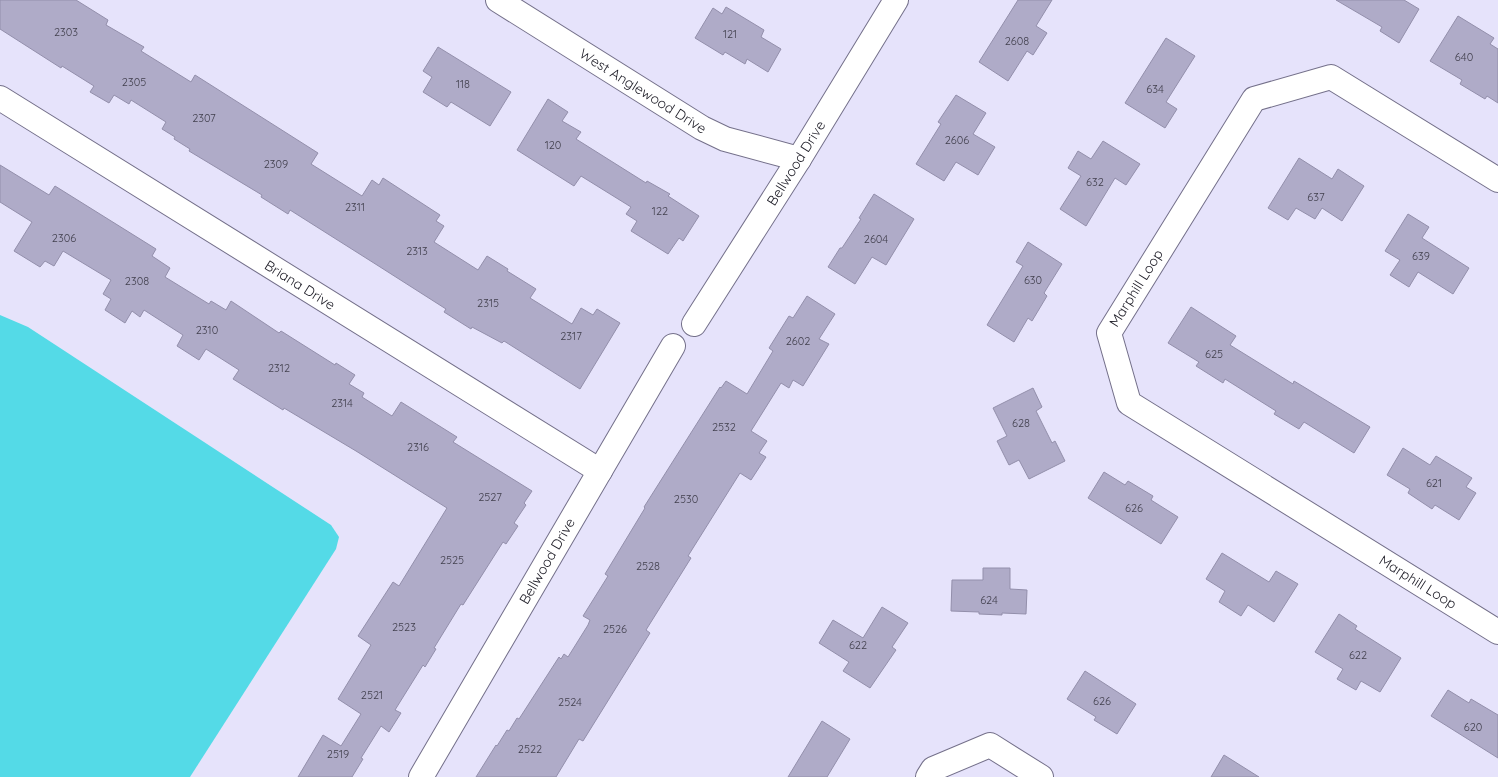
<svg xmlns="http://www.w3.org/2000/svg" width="1498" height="777" font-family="Quicksand,sans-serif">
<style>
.water{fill:#54dae7}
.building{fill:#afabc8;stroke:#938fab}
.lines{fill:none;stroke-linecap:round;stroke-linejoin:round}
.street-casing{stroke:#74708a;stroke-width:26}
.street{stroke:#fff;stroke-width:24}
.labels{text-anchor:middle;stroke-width:4;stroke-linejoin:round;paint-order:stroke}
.number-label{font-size:11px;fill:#42404e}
.street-label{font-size:14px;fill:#1d1c26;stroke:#fff}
</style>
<rect width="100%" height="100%" fill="#e6e3fb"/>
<path class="water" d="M0,315L28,327L331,525L339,537L336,549L190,777H0Z"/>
<g class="building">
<path d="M0,0H76L108,20L106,25L144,47L141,51L191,82L195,75L318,153L311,164L362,196L372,180L379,185L383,178L440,215L436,221L444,226L434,242L478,270L487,256L508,269L507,271L536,289L530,298L572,324L581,308L593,315L597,309L620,323L580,389L504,341L502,343L472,327L471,329L444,312L446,309L377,265L290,210L288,214L261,197L262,195L189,151L190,149L174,139L175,137L162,129L166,122L131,100L129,104L114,95L109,103L90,92L94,86L62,66L61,68L0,29Z"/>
<path d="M1018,0H1052L1036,26L1047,33L1033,55L1027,51L1008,81L979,62Z"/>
<path d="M1336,0H1404L1419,9L1399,43L1380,31L1382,27Z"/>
<path d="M726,7L764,30L761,37L781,49L768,72L747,59L745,64L725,52L723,55L695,38L713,8L722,14Z"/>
<path d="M1458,16L1494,38L1490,44L1498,49V103L1487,96L1485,99L1460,84L1462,80L1430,61Z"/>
<path d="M1166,38L1195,56L1166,102L1177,109L1165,128L1125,103Z"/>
<path d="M438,47L511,92L490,126L451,102L447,107L423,92L432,77L423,71Z"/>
<path d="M956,95L986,113L973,134L995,147L978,175L956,162L944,181L916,164L941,124L938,122Z"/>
<path d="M548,99L568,112L562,121L581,132L576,139L646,183L647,181L670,194L668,196L699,216L683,241L679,238L668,254L631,231L637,221L626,214L631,207L581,176L574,186L517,150Z"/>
<path d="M1103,141L1140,164L1126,185L1115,178L1086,226L1060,209L1081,176L1068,168L1078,151L1091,159Z"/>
<path d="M1299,158L1332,179L1338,169L1364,186L1342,221L1322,208L1315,219L1296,208L1288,220L1268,208Z"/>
<path d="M0,165L49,195L55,186L156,249L152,256L170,268L165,277L209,304L211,301L226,310L231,301L279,333L281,331L335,365L336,363L355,375L349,384L364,393L362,397L392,416L401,402L457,437L453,442L532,491L524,503L526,505L514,523L518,526L506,544L503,542L463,605L461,604L434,648L436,649L425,667L423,665L395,710L401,713L389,732L381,726L361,758L363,759L352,777H298L323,735L341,746L361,714L338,699L371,645L358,636L393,582L399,586L447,508L356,451L284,408L283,410L233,379L239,370L206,349L199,360L177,346L183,335L144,310L140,317L132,311L125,323L105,310L111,299L103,294L111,280L63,251L54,266L45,261L40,267L14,251L32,222L0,202Z"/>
<path d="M874,194L914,219L886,265L872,257L855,284L828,267L840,248H842L861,219L859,218Z"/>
<path d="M1408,214L1429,227L1422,238L1469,268L1453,294L1418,272L1409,287L1390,275L1400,260L1385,251Z"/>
<path d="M1028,242L1062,264L1044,293L1047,296L1032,321L1028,318L1014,342L987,325L1023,266L1016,262Z"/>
<path d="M807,296L835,314L819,339L829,344L803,386L793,380L789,388L781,383L751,431L767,441L759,453L766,457L751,480L740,473L688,556L691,558L646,630L650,633L583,741L579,739L556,777H476L496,745L497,746L507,730L509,731L517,718L519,719L559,657L561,659L564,654L568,657L588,625L590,620L583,616L608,576L605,574L645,508L644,507L720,387L721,388L726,381L747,394L773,351L769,348L789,316L793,318Z"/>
<path d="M1191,307L1236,336L1230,345L1293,384L1294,381L1370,427L1354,453L1304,422L1299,429L1274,414L1276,411L1225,379L1223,383L1196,366L1199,362L1168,343Z"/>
<path d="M1033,388L1042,407L1036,411L1052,443L1055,441L1065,461L1029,479L1019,460L1009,465L997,441L1007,436L993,408Z"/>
<path d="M1403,448L1430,465L1436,456L1472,478L1466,487L1476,493L1459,520L1435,505L1432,509L1408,493L1410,489L1387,475Z"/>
<path d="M1104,472L1125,485L1128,481L1153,496L1151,500L1178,517L1161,544L1088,498Z"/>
<path d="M1222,553L1269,582L1276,571L1298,584L1274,622L1248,605L1241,616L1219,602L1225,591L1206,579Z"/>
<path d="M983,568H1010V589L1027,590L1026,614L1002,613V615L979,614V612L951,611L952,580H983Z"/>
<path d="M882,607L908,623L892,647L896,650L870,688L843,671L849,662L819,643L833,620L863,638Z"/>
<path d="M1339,614L1357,626L1355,629L1401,658L1380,692L1361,681L1356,690L1337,679L1343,669L1315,652Z"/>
<path d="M1085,671L1136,704L1117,734L1094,720L1096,717L1067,699Z"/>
<path d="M1448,690L1469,703L1471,699L1498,715V758L1431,716Z"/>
<path d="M822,721L850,739L827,777H788Z"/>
<path d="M1224,755L1259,777H1211Z"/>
</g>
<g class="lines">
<defs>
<g id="street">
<path d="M498,0L702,128L725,139L799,159"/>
<path d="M0,98L600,471"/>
<path d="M1498,180L1331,77L1254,99L1109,333L1129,403L1498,632"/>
<path d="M694,324L799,159L896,0"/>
<path d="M421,777L673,346"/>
<path d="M928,777L933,769L990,745L1041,777"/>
</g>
</defs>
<use href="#street" class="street-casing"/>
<use href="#street" class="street"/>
</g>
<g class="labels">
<g class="number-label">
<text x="66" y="36">2303</text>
<text x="730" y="38">121</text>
<text x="1017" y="45">2608</text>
<text x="1464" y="61">640</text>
<text x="134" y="86">2305</text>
<text x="463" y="88">118</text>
<text x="1155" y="93">634</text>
<text x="204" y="122">2307</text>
<text x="957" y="144">2606</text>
<text x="553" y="149">120</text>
<text x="276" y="168">2309</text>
<text x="1095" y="186">632</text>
<text x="1316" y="201">637</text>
<text x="355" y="211">2311</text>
<text x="660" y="215">122</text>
<text x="64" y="242">2306</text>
<text x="876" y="243">2604</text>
<text x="417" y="255">2313</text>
<text x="1421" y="260">639</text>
<text x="1033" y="284">630</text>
<text x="137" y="285">2308</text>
<text x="488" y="307">2315</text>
<text x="207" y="334">2310</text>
<text x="571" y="340">2317</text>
<text x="798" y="345">2602</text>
<text x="1214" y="358">625</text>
<text x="279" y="372">2312</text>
<text x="342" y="407">2314</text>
<text x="1021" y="427">628</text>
<text x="724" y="431">2532</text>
<text x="418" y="451">2316</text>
<text x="1434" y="487">621</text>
<text x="490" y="501">2527</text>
<text x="686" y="503">2530</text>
<text x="1134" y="512">626</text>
<text x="452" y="564">2525</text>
<text x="648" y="570">2528</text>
<text x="989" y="604">624</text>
<text x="404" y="631">2523</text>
<text x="615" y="633">2526</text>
<text x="858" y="649">622</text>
<text x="1358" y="659">622</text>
<text x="372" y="699">2521</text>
<text x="1102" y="705">626</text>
<text x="570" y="706">2524</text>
<text x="1473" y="731">620</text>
<text x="530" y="753">2522</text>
<text x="338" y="758">2519</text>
</g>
<g class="street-label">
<text transform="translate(643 91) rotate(32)" y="5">West Anglewood Drive</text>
<text transform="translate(796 163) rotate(-58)" y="5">Bellwood Drive</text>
<text transform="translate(300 285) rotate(32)" y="5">Briana Drive</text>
<text transform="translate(1136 288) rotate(-58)" y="5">Marphill Loop</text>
<text transform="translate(547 561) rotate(-60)" y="5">Bellwood Drive</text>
<text transform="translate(1418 582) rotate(32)" y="5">Marphill Loop</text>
</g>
</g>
</svg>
